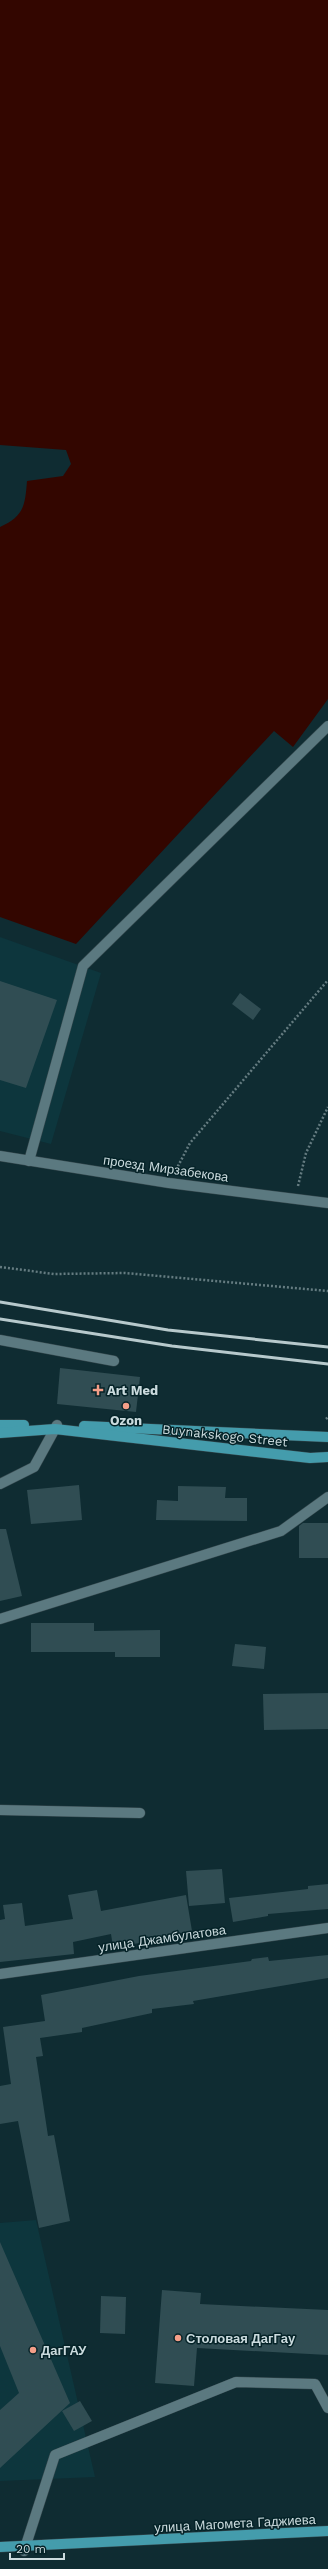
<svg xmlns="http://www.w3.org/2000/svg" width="328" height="2569" font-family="'Work Sans',sans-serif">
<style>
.built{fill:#0d363d}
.water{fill:#330600}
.building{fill:#304d53}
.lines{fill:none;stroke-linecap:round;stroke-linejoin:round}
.minor-casing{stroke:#35484d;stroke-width:11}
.major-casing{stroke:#35484d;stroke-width:11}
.path{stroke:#657c81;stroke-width:2.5;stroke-dasharray:2 2;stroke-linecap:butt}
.minor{stroke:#5b7980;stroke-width:10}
.major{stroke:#449cac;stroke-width:10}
.rail{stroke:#b7c9cc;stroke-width:3}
.poi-dot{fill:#f49e88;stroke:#052328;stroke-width:1.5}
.labels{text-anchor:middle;stroke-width:3;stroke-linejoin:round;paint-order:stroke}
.street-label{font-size:13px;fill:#cbdbde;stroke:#052328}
.poi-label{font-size:13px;font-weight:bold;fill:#cbdbde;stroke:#052328;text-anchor:start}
</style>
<rect width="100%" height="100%" fill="#0f2c32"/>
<g class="built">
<path d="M0,937L101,973L51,1144L0,1131Z"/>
<path d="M36,2220L95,2477L0,2481V2223Z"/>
</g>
<path class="water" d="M0,0H328V699L293,747L274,731L76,944L0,917V527C24,516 25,506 27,481L63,476L71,464L66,450L0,445Z"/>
<g class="building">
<path d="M0,981L57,1000L26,1088L0,1080Z"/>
<path d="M240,993L261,1009L253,1020L232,1004Z"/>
<path d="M60,1368L140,1377L136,1412L57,1404Z"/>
<path d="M79,1485L82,1520L31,1524L27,1490Z"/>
<path d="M178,1486L226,1487L225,1498H247V1521L156,1520L157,1500L178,1501Z"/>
<path d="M303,1523H328V1558H299V1526Z"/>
<path d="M0,1529H6L22,1596L0,1601Z"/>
<path d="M31,1623H94V1631L160,1630V1657H115V1652H31Z"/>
<path d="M235,1644L266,1647L264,1669L232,1666Z"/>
<path d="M328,1693V1729L264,1730L263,1694Z"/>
<path d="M222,1869L225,1903L189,1906L186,1871Z"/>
<path d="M328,1884V1909L268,1914V1916L233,1922L229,1898L308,1889V1886Z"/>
<path d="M97,1890L101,1911L186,1895L192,1931L152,1938L153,1941L113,1947L111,1934L73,1942L74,1954L0,1962V1920L5,1919L3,1905L22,1903L25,1926L73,1919L68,1895Z"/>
<path d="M328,1955V1978L193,2001L194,2004L152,2009V2013L82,2028V2032L40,2038L43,2056L36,2057L48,2136L54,2135L70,2221L39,2228L18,2121L0,2124V2086L11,2084L3,2027L45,2021L41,1995L139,1976L251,1961L252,1959L268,1957L269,1961Z"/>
<path d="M0,2242L70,2403L0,2468V2410L19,2393L0,2346Z"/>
<path d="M162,2290L201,2293L200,2304L328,2310V2355L197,2348L194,2386L155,2383Z"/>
<path d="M101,2296L126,2297L125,2334L100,2333Z"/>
<path d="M80,2401L92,2421L74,2431L62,2411Z"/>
</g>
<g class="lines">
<defs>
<g id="minor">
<path d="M0,1156L169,1183L328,1203"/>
<path d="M29,1161L83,966L328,726"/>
<path d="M0,1340L114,1361"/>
<path d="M0,1484L34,1467L57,1425"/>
<path d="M0,1619L281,1531L328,1497"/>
<path d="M0,1810L140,1813"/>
<path d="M0,1974L328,1928"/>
<path d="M24,2551L55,2455L236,2382L315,2384L328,2408"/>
</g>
<g id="major">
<path d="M0,1425H24"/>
<path d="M84,1426L328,1437"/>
<path d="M0,1433L55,1429L310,1458L328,1457"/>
<path d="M0,2547L328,2531"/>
</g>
</defs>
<use href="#minor" class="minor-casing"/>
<use href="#major" class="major-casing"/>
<g class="path">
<path d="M176,1170L190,1143L328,980"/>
<path d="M298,1186L306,1153L328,1107"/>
<path d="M0,1267L54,1274L125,1273L328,1291"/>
<path d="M326,1419L328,1417"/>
</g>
<use href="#minor" class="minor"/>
<use href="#major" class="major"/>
<g class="rail">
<path d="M0,1302L168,1330L328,1347"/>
<path d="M0,1319L172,1346L328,1364"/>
</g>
</g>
<g class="poi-dot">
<path d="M96 1384h4v4h4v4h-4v4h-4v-4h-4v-4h4z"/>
<circle cx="126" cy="1406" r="4"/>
<circle cx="178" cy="2338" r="4"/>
<circle cx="33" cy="2350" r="4"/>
</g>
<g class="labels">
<g class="street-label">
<text transform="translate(166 1168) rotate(8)" y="5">проезд Мирзабекова</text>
<text transform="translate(225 1435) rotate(6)" y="5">Buynakskogo Street</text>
<text transform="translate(162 1938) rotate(-8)" y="5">улица Джамбулатова</text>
<text transform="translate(235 2523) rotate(-3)" y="5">улица Магомета Гаджиева</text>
</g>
<g class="poi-label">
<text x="107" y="1395">Art Med</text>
<text x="126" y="1425" text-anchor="middle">Ozon</text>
<text x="186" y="2343">Столовая ДагГау</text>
<text x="41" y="2355">ДагГАУ</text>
</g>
</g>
<path d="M10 2553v6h54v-6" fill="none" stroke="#cbdbde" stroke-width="2"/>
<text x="16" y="2553" font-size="12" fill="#cbdbde" stroke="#052328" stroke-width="3" paint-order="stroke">20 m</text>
</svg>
